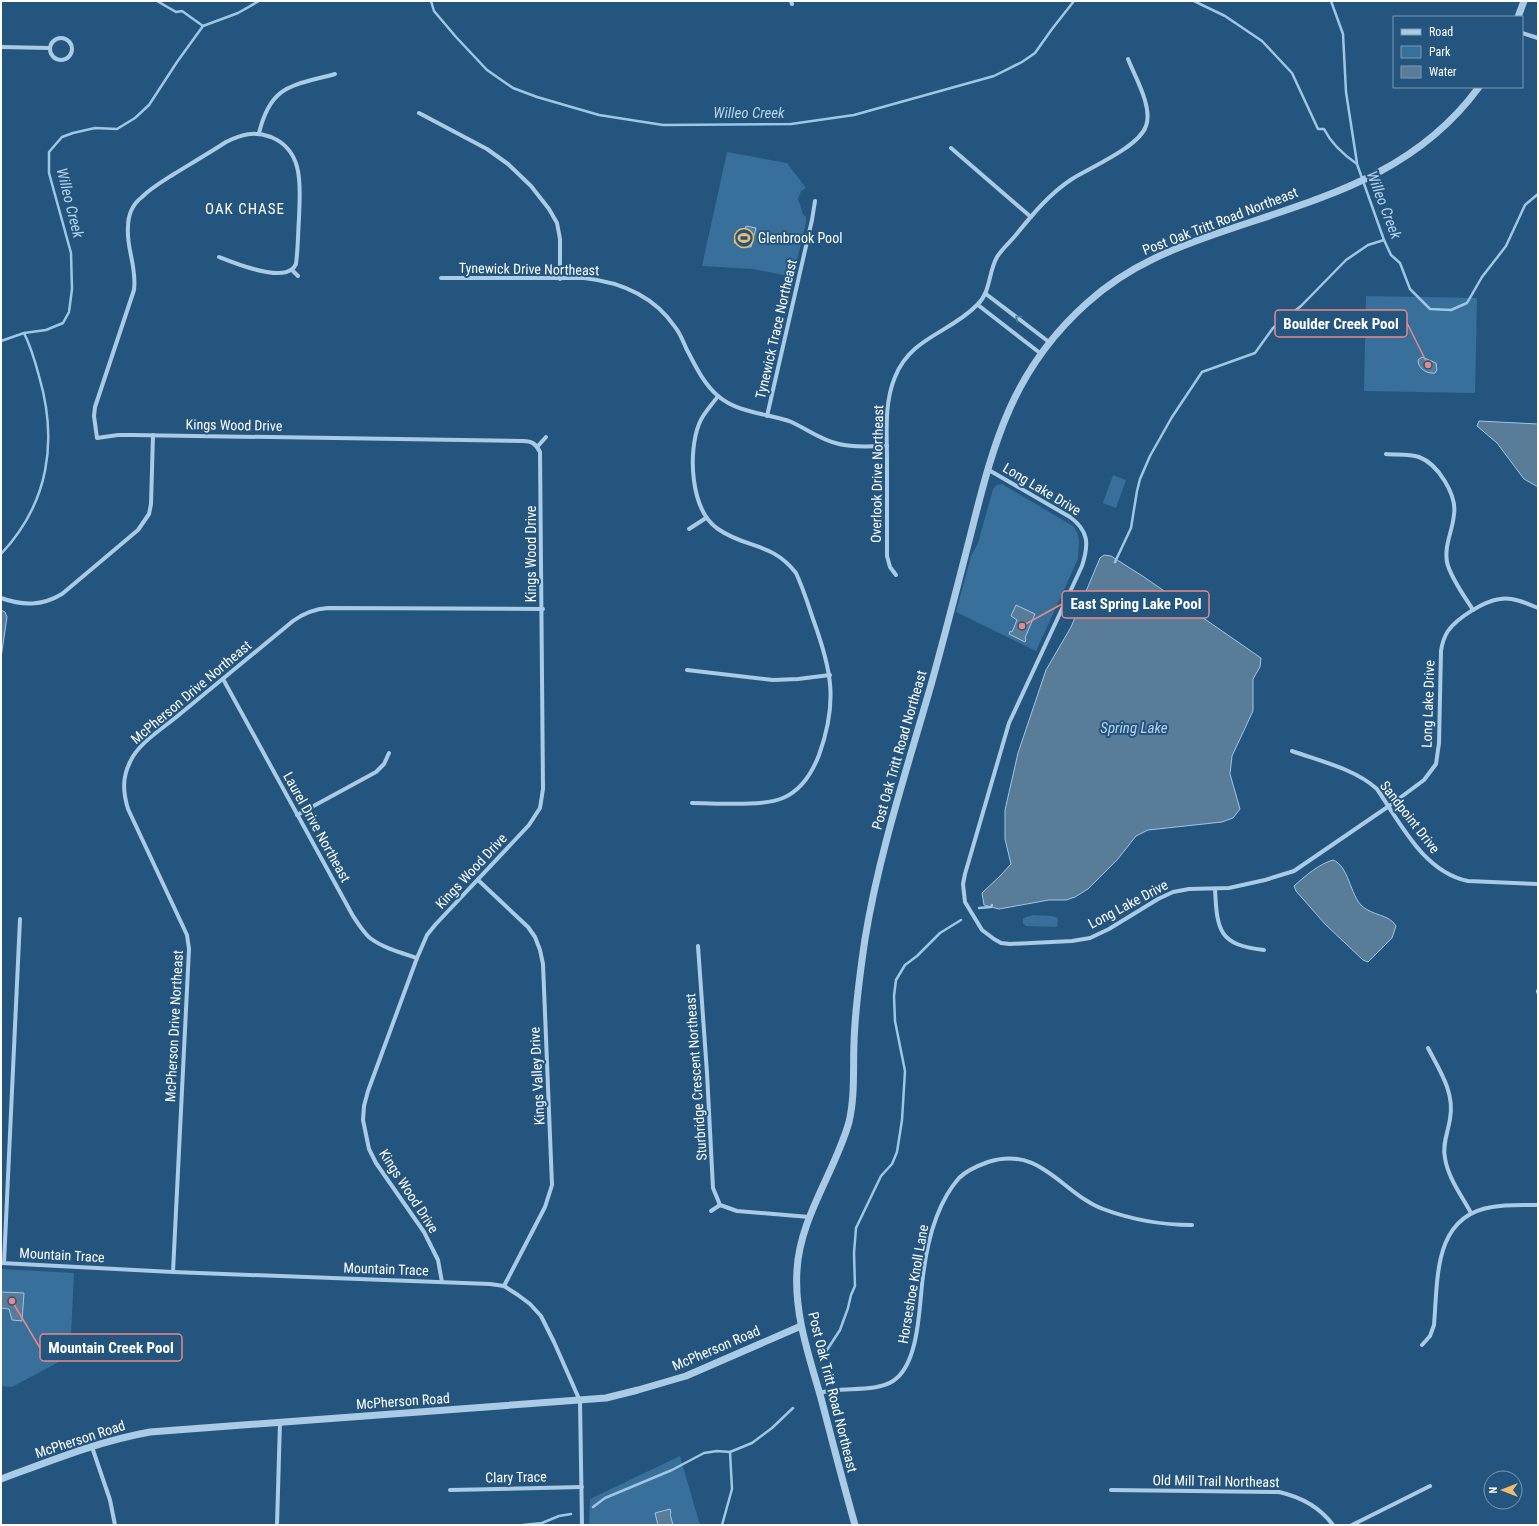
<svg xmlns="http://www.w3.org/2000/svg" width="1539" height="1526" font-family="'Roboto Condensed',sans-serif">
<style>
.green{fill:#386f9b}
.water{fill:#597c98;stroke:#9ec7e6}
.lines{fill:none;stroke-linecap:round;stroke-linejoin:round}
.stream{stroke:#9ec7e6;stroke-width:2.5}
.minor{stroke:#a9cbe6;stroke-width:4}
.tertiary{stroke:#a9cbe6;stroke-width:7}
.oneway{stroke:#4c789d}
.labels{text-anchor:middle;stroke-width:4;stroke-linejoin:round;paint-order:stroke}
.street-label{font-size:14px;fill:#fff;stroke:#24557e}
.poi-label{font-size:14px;fill:#fff;stroke:#24557e;text-anchor:start}
.water-label{font-size:15px;font-style:italic;fill:#b5d4ed;stroke:#24557e}
.neighbourhood-label{font-size:15px;letter-spacing:1px;fill:#fff;stroke:#24557e}
.leader{fill:none;stroke:#e88989;stroke-width:1.5}
.callout-dot{fill:#e88989;stroke:#24557e;stroke-width:1.5}
.callout{fill:#24557e;stroke:#e88989;stroke-width:1.5}
.callout-label{font-size:15px;text-anchor:middle;font-weight:bold;fill:#fff}
</style>
<rect width="100%" height="100%" fill="#24557e"/>
<g class="green">
<path d="M727,152L787,163L806,188L801,191L798,199L803,214L806,217V222L793,277L753,269L702,266Z"/>
<path d="M1366,296L1477,298L1475,393L1364,391Z"/>
<path d="M1113,475L1126,480L1116,508L1103,503Z"/>
<path d="M1002,484L1073,526L1077,532L1079,540L1078,559L1036,651L956,612L971,556L978,543L993,489L997,485Z"/>
<path d="M1033,915L1053,916L1058,918L1057,927L1026,926L1023,923V919L1026,917Z"/>
<path d="M1,1269L74,1273L70,1356L12,1387L1,1386Z"/>
<path d="M680,1456L700,1525H589L590,1499Z"/>
</g>
<g class="water">
<path d="M746,226L756,228L751,247H748V245L734,243L737,233L744,234Z"/>
<path d="M1422,357L1436,363L1437,370L1435,373C1427,374 1418,369 1418,360Z"/>
<path d="M1479,421L1538,424V487L1524,479L1497,443L1477,426Z"/>
<path d="M1104,555L1111,556L1144,577L1261,658L1260,667L1253,679V711L1232,756L1230,774L1240,809L1233,818L1222,822L1148,830L1136,836L1117,860L1088,889L1075,897L1066,900H1049L999,909L984,905L982,893L1000,876L1011,864L1005,839V810L1018,753L1046,670L1071,627L1100,558Z"/>
<path d="M1016,605L1035,614L1025,638L1026,639L1025,642L1009,634L1010,631L1012,632L1017,620L1011,616Z"/>
<path d="M1,610L5,612L7,617L1,658Z"/>
<path d="M1333,860C1349,866 1350,895 1362,906C1373,916 1389,914 1396,926L1392,938L1368,962L1363,960L1325,924L1296,891L1294,886C1305,876 1319,864 1333,860Z"/>
<path d="M1,1292L24,1293L22,1321L12,1320L9,1309L1,1308Z"/>
<path d="M670,1509L671,1513L670,1514L673,1525H658L655,1513Z"/>
</g>
<g class="lines">
<g class="stream">
<path d="M157,1L176,12L182,11L203,26"/>
<path d="M431,1L434,11L456,37L487,70L513,88L537,97L599,115L663,125L791,124L854,115L994,76L1022,62L1035,53L1052,29L1074,1"/>
<path d="M1194,1L1225,16L1262,41L1292,73L1318,129H1324C1331,143 1344,155 1357,164L1384,240L1391,255L1400,263L1410,289L1430,309L1451,310L1467,303L1482,277L1506,246L1525,205L1538,194"/>
<path d="M1331,1L1343,34L1346,92L1357,163"/>
<path d="M1,341L24,333L46,330L63,323L69,312L72,289L71,253L49,173V152L62,137L73,133L95,128L117,129L135,118L149,105L177,62L203,26L238,13L259,1"/>
<path d="M1,554C49,503 58,441 39,376C35,361 31,347 24,333"/>
<path d="M1115,562L1131,528L1137,491L1140,479L1150,456L1172,417L1202,372L1255,353L1273,328L1301,306L1346,260L1368,245L1384,240"/>
<path d="M979,908L991,907L992,905"/>
<path d="M825,1353L840,1330L848,1308L851,1295L855,1286L854,1253L856,1228L881,1176L892,1164L897,1152L902,1120L905,1071L895,1021L894,996L896,980L905,965L917,956L940,933L961,920"/>
<path d="M593,1507L605,1498L672,1470L704,1453L717,1451L730,1452L752,1443L772,1428L793,1408"/>
<path d="M523,1525L542,1523L559,1516L571,1514"/>
<path d="M722,1525L732,1489L730,1452"/>
</g>
<g class="minor">
<path d="M791,1L792,4"/>
<path d="M1522,33L1538,38"/>
<circle cx="61" cy="49" r="11"/>
<path d="M1,47L50,48"/>
<path d="M419,113L487,149L508,164L531,186L549,209L557,223L560,239V279"/>
<path d="M259,133C271,84 292,86 335,74"/>
<path d="M951,148L1031,217"/>
<path d="M219,257C234,263 278,281 292,269C294,268 295,266 296,264C298,249 298,233 299,218C300,188 305,151 271,137C254,131 242,134 226,142C209,153 192,163 174,174C163,181 151,188 142,197C133,204 128,215 128,227C126,248 137,266 134,290L95,407L94,416L97,438L118,435H133L523,441C532,441 536,444 540,452L543,789L540,808L529,825L435,925L427,935L417,958L368,1091L364,1106L363,1120L369,1149L376,1163L424,1232L438,1260L442,1282"/>
<path d="M292,270L298,276"/>
<path d="M441,278H584C620,282 654,296 675,327C680,333 683,341 686,348C695,365 703,383 718,396C738,413 765,413 789,421C806,428 820,440 839,444C854,448 871,446 887,446"/>
<path d="M986,294L1049,342"/>
<path d="M978,305L1040,353"/>
<path d="M767,416L812,220L815,201"/>
<path d="M538,446L546,437"/>
<path d="M1386,454C1396,455 1409,454 1419,457C1438,464 1457,495 1454,514C1453,530 1444,545 1447,562C1450,577 1465,597 1473,610"/>
<path d="M987,469L1070,517C1089,531 1089,544 1082,566L1009,723L965,874L963,884L965,902L982,930L994,939L1001,943L1010,944L1072,941L1090,938L1109,929L1158,899L1173,892L1189,889L1229,888L1265,880L1294,871L1389,806L1424,780L1436,764L1439,743L1441,651C1442,644 1444,637 1448,631C1457,618 1484,601 1500,599C1513,597 1526,603 1538,608"/>
<path d="M689,529L706,518"/>
<path d="M896,575L890,567L887,556C887,524 887,492 887,460C887,433 884,403 895,377C911,337 950,333 977,305C991,292 988,273 997,257C1002,249 1009,243 1015,236C1032,215 1049,194 1072,179C1091,167 1139,147 1146,126C1153,107 1135,77 1128,59"/>
<path d="M1,598C23,606 42,606 62,594L138,530L149,514L151,504L153,435"/>
<path d="M687,670L773,680L798,679L830,675"/>
<path d="M223,679L353,916C358,923 363,932 370,938C383,948 402,953 417,958"/>
<path d="M1292,751C1320,761 1355,769 1377,789C1401,824 1424,872 1468,881L1538,884"/>
<path d="M692,803C716,803 761,807 783,798C802,790 812,773 819,755C838,702 832,671 813,619C808,604 803,588 796,573C772,542 747,549 718,529C690,510 688,452 699,424C703,413 712,405 718,396"/>
<path d="M297,815L376,772L384,764L389,753"/>
<path d="M478,880L528,927L535,937L540,950L543,964L552,1185L545,1207L504,1286"/>
<path d="M1215,889C1217,931 1219,945 1264,950"/>
<path d="M698,946L707,1073L713,1188L720,1205L737,1211L809,1217"/>
<path d="M1538,992V991"/>
<path d="M1428,1048C1440,1071 1455,1093 1450,1119C1448,1132 1442,1145 1445,1158C1448,1178 1462,1196 1471,1213"/>
<path d="M711,1211L720,1205"/>
<path d="M1,1263L173,1272L490,1284L504,1286L518,1295L530,1304L541,1316L554,1342L580,1401L582,1525"/>
<path d="M4,1263L20,919"/>
<path d="M173,1272L189,949L187,935L128,809C123,792 122,778 130,762C138,743 165,727 180,714C218,683 255,652 293,621C304,613 314,609 328,608L543,609"/>
<path d="M1422,1345L1430,1336L1434,1325C1438,1279 1433,1216 1492,1207C1507,1204 1523,1205 1538,1205"/>
<path d="M819,1393C841,1386 875,1393 893,1381C920,1364 919,1304 923,1276C927,1243 936,1204 959,1178C967,1170 977,1166 988,1162C1041,1145 1061,1193 1103,1209C1130,1219 1163,1225 1192,1225"/>
<path d="M92,1447L110,1500L115,1525"/>
<path d="M450,1490L582,1487"/>
<path d="M1111,1490L1279,1492C1301,1497 1319,1506 1333,1525"/>
<path d="M277,1525L280,1422"/>
<path d="M1352,1525L1430,1486"/>
</g>
<g class="tertiary">
<path d="M1518,17L1524,1"/>
<path d="M1,1479C50,1461 99,1441 150,1432L606,1398L638,1390L686,1376L801,1326"/>
<path d="M855,1525C843,1483 832,1440 821,1398C809,1356 794,1314 797,1270C800,1217 835,1172 849,1122C855,1097 853,1069 854,1043C855,1008 860,973 865,939C879,853 907,769 931,685C945,635 958,584 971,533C994,441 1013,369 1087,303C1130,264 1179,246 1233,228C1328,196 1417,172 1479,87"/>
</g>
</g>
<defs><path id="oneway-chevron" d="M-2-3.5L2.5 0L-2 3.5" fill="none" stroke-width="1.6" stroke-linecap="round" stroke-linejoin="round"/></defs>
<use class="oneway" href="#oneway-chevron" transform="translate(1018 318) rotate(-142)"/>
<defs>
<symbol id="stadium-ring" viewBox="-11 -11 22 22"><circle r="9.5" fill="#24557e" stroke="#f0bc6d" stroke-width="1.5"/><path d="M0-5a6.5 5 0 1 0 0 10a6.5 5 0 1 0 0-10ZM-3.5-1.8h7v3.6h-7Z" fill="#f0bc6d"/></symbol>
</defs>
<g fill-rule="evenodd">
<use href="#stadium-ring" x="733" y="227" width="22" height="22"/>
</g>
<g class="labels">
<g class="street-label">
<text transform="translate(1220 221) rotate(-21)" y="5">Post Oak Tritt Road Northeast</text>
<text transform="translate(529 269) rotate(1)" y="5">Tynewick Drive Northeast</text>
<text transform="translate(776 329) rotate(-77)" y="5">Tynewick Trace Northeast</text>
<text transform="translate(234 425) rotate(1)" y="5">Kings Wood Drive</text>
<text transform="translate(877 474) rotate(-89)" y="5">Overlook Drive Northeast</text>
<text transform="translate(1042 489) rotate(31)" y="5">Long Lake Drive</text>
<text transform="translate(531 554) rotate(-90)" y="5">Kings Wood Drive</text>
<text transform="translate(191 692) rotate(-40)" y="5">McPherson Drive Northeast</text>
<text transform="translate(1428 704) rotate(-88)" y="5">Long Lake Drive</text>
<text transform="translate(899 750) rotate(-74)" y="5">Post Oak Tritt Road Northeast</text>
<text transform="translate(1410 817) rotate(52)" y="5">Sandpoint Drive</text>
<text transform="translate(317 827) rotate(61)" y="5">Laurel Drive Northeast</text>
<text transform="translate(471 871) rotate(-47)" y="5">Kings Wood Drive</text>
<text transform="translate(1128 904) rotate(-28)" y="5">Long Lake Drive</text>
<text transform="translate(174 1026) rotate(-87)" y="5">McPherson Drive Northeast</text>
<text transform="translate(537 1076) rotate(-93)" y="5">Kings Valley Drive</text>
<text transform="translate(696 1077) rotate(-94)" y="5">Sturbridge Crescent Northeast</text>
<text transform="translate(409 1191) rotate(57)" y="5">Kings Wood Drive</text>
<text transform="translate(62 1255) rotate(3)" y="5">Mountain Trace</text>
<text transform="translate(386 1269) rotate(2)" y="5">Mountain Trace</text>
<text transform="translate(913 1284) rotate(-80)" y="5">Horseshoe Knoll Lane</text>
<text transform="translate(716 1348) rotate(-23)" y="5">McPherson Road</text>
<text transform="translate(833 1392) rotate(76)" y="5">Post Oak Tritt Road Northeast</text>
<text transform="translate(403 1401) rotate(-4)" y="5">McPherson Road</text>
<text transform="translate(80 1439) rotate(-18)" y="5">McPherson Road</text>
<text transform="translate(516 1477) rotate(-1)" y="5">Clary Trace</text>
<text transform="translate(1216 1481) rotate(1)" y="5">Old Mill Trail Northeast</text>
</g>
<g class="poi-label">
<text x="758" y="243">Glenbrook Pool</text>
</g>
<g class="water-label">
<text x="749" y="118">Willeo Creek</text>
<text transform="translate(70 203) rotate(76)" y="5">Willeo Creek</text>
<text transform="translate(1384 205) rotate(69)" y="5">Willeo Creek</text>
<text x="1134" y="733">Spring Lake</text>
</g>
<g class="neighbourhood-label">
<text x="245" y="214">OAK CHASE</text>
</g>
</g>
<path class="leader" d="M1428 365L1407 323M1022 626L1062 604M12 1301L40 1348"/>
<g class="callout-dot">
<circle cx="1428" cy="365" r="4"/>
<circle cx="1022" cy="626" r="4"/>
<circle cx="12" cy="1301" r="4"/>
</g>
<g class="callout">
<rect x="1275" y="310" width="132" height="27" rx="4"/>
<rect x="1062" y="591" width="147" height="27" rx="4"/>
<rect x="40" y="1334" width="142" height="27" rx="4"/>
</g>
<g class="callout-label">
<text x="1341" y="329">Boulder Creek Pool</text>
<text x="1136" y="609">East Spring Lake Pool</text>
<text x="111" y="1353">Mountain Creek Pool</text>
</g>
<rect width="1539" height="1526" fill="none" stroke="#ffffff" stroke-width="4"/>
<rect x="1393" y="16" width="130" height="72" fill="#24557e" stroke="#7c99b2"/>
<rect x="1401" y="29" width="20" height="6" fill="#a9cbe6" stroke="#7c99b2"/>
<text x="1429" y="36" font-size="12" fill="#ffffff">Road</text>
<rect x="1401" y="46" width="20" height="12" fill="#386f9b" stroke="#7c99b2"/>
<text x="1429" y="56" font-size="12" fill="#ffffff">Park</text>
<rect x="1401" y="66" width="20" height="12" fill="#597c98" stroke="#7c99b2"/>
<text x="1429" y="76" font-size="12" fill="#ffffff">Water</text>
<g transform="translate(1503 1490) rotate(270)"><circle r="19" fill="#24557e" stroke="#7c99b2"/>
<path d="M0-3L7 15L0 10L-7 15Z" fill="#f0bc6d"/>
<text y="-6" font-size="11" font-weight="bold" text-anchor="middle" fill="#ffffff">N</text>
</g>
</svg>
